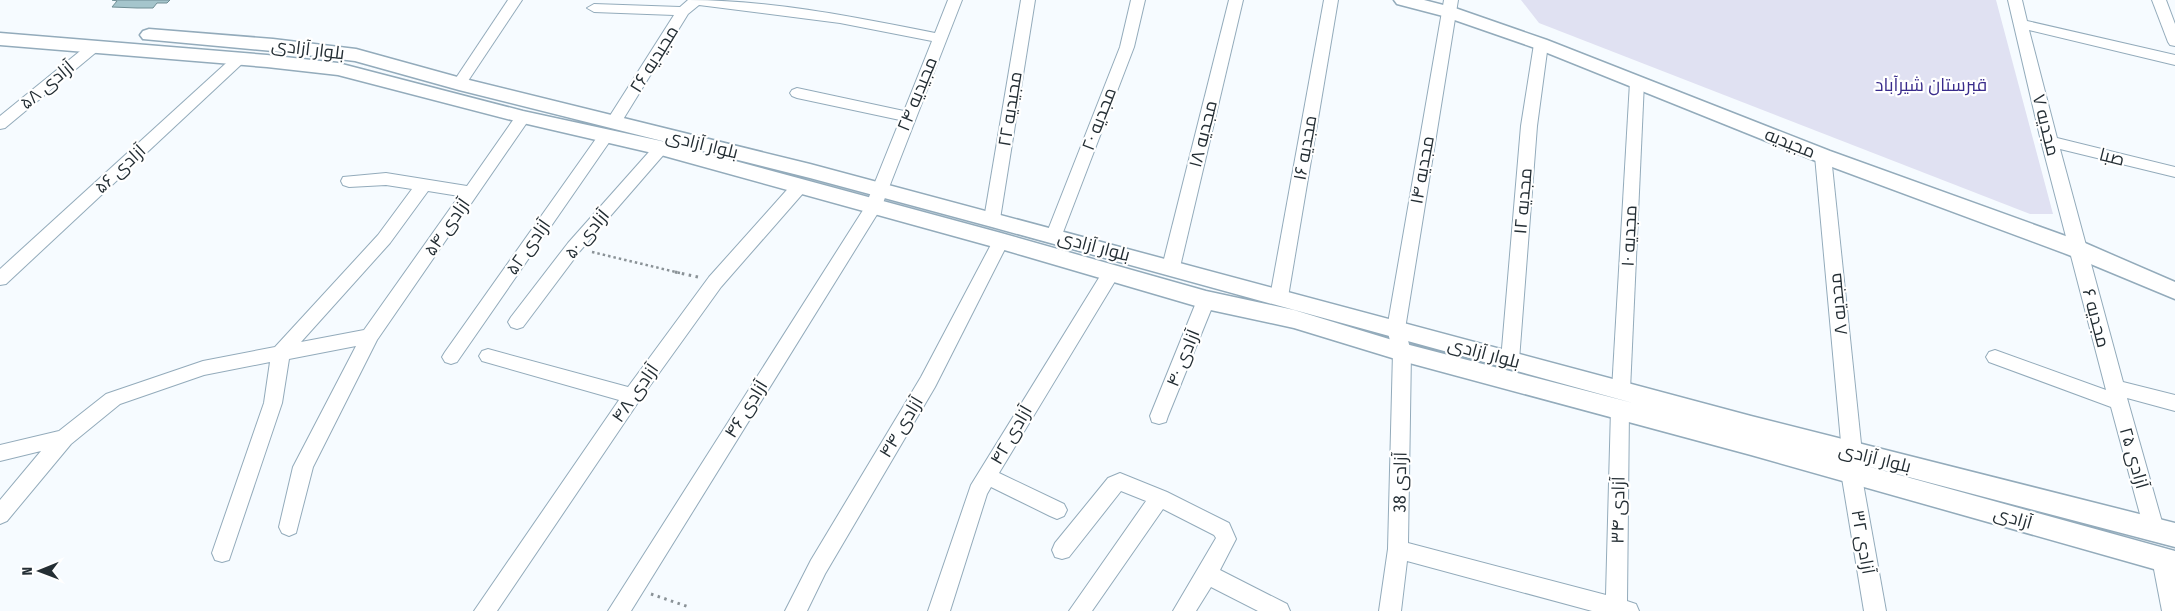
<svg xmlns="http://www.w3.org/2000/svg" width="2175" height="611" font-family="'Fira Sans Condensed',Cairo,sans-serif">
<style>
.green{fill:#e0e1f2}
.building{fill:#a5c5cc;stroke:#708e95}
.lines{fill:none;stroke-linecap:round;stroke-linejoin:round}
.minor-casing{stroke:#93abbb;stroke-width:2}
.tertiary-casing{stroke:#93abbb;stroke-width:3}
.path-far1{stroke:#8a9297;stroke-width:2.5;stroke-dasharray:2.5 3;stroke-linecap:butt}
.path{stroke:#8a9297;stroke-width:3;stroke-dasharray:2.5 4.5;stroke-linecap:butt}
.minor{fill:#fff;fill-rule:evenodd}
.tertiary{fill:#fff;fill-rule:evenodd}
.labels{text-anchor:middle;stroke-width:4.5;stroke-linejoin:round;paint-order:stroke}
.street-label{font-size:18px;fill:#242e34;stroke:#fff}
.park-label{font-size:18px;fill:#392b8b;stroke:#fff}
</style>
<rect width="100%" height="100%" fill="#f6fbff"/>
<path class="green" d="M1521,0H1996L2053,214H2030L1539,23Z"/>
<path class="building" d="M112,0H170L167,3H157L153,8H137L112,7L117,1Z"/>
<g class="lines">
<defs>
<g id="minor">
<path d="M508,0H522L464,87H454L452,84Z"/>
<path d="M688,0C771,0 854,17 935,33L948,0H962L881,208L631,611H608L865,207L900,120L797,98L792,96L790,93L792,90L797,88L904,111L932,41L840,23L699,5L688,14L619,126H609L606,122L674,15L594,12L587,8L594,4L680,7Z"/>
<path d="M1021,0H1035L1000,219L998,223L992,225L986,223L984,219Z"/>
<path d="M1131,0H1145L1134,47L1062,235L1060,239L1054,241L1048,239L1046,235L1120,47Z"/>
<path d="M1229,0H1243L1180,267L1177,271L1171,273L1165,271L1162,267Z"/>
<path d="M1324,0H1338L1288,297L1285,302L1279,304L1273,302L1270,297Z"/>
<path d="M1444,0H1458L1405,329L1411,352L1408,543L1606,595L1611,409L1613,404L1620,401L1627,404L1629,409L1627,601L1636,604L1639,611H1592L1407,561L1401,611H1379L1388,549L1393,352L1387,329Z"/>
<path d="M2008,0H2022L2027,21L2175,55V65L2029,30L2057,138L2175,167V177L2060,149L2123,382L2175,395V411L2127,398L2164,529L2161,535L2154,538L2147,535L2144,529L2111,407L1989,362L1986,357L1989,352L1995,350L2106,390L2041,141Z"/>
<path d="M2152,0H2166L2175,24V46L2170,45L2168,42Z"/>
<path d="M1541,40L1546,41L1548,44L1537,126L1519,360L1516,365L1510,367L1504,365L1501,360L1521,126L1534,44L1536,41Z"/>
<path d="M95,42L100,43L102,46L100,49L5,128L0,129V116L90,43Z"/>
<path d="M240,53L245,55L247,58L245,61L6,284L0,285V269L235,55Z"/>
<path d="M1637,77L1642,79L1644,82L1630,390L1628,395L1621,398L1614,395L1612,390L1630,82L1632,79Z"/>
<path d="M523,112L528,113L531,117L528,121L377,340L313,467L296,533L289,536L282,533L279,527L293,467L356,346L289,359L282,403L229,560L222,562L215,560L212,553L264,403L270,362L204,375L120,404L71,444L7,521L0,524V500L41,451L0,461V445L59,431L106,394L203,361L275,347L378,235L412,189L386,185L349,187L343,185L341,181L343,177L386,173L467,186L518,113ZM428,191L459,196L364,330L301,342L390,243Z"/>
<path d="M605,132L610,133L613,137L610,141L457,362L451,364L445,362L442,357L445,352L600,133Z"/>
<path d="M661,143L666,144L669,148L666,152L580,251L523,327L517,329L511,327L508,322L511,317L568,243L656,144Z"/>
<path d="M1823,151L1829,152L1831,156L1862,453L1859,459L1852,461L1845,459L1842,453L1815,156L1817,152Z"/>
<path d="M799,181L805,183L807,187L805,191L721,287L639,401L497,611H474L619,400L482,361L479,356L482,351L488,349L628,387L709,277L793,183Z"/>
<path d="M1001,235L1007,237L1009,241L935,387L825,574L807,611H785L811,560L921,377L995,237Z"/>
<path d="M1111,267L1117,268L1120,273L999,473L1064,504L1067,510L1064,516L1057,519L1050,516L991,487L987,494L950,611H928L971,485L1105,268Z"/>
<path d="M1206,293L1212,295L1215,300L1168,416L1166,422L1159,424L1152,422L1150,416L1197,300L1200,295Z"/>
<path d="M1851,464L1858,466L1861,472L1886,611H1864L1841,472L1844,466Z"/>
<path d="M1120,473L1167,492L1229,523L1236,539L1220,570L1287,604L1290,611H1258L1211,587L1196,611H1173L1216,538L1214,535L1163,509L1092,611H1069L1146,501L1121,491L1069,557L1062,559L1055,557L1052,550L1055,543L1108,478Z"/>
<path d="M2162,550L2169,552L2175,571V611H2162L2152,559L2155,552Z"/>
</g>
<g id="tertiary">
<path d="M1394,0H1424L1455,8L1547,40L1830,151L2085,243L2175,282V299L2069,255L1816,161L1535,48L1443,16L1397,4Z"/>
<path d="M149,29L273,39L356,49L461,78L810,164L1751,416L2175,523V547L1863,465L2175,551V575L1751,455L1402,361L1294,328L1206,309L1001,249L661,155L523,123L338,75L267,67L0,45V33L267,55L338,63L523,111L661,141L1001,233L1206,291L1294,310L1402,343L1633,403L992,227L810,178L459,90L355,61L273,51L143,39L140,35L143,31Z"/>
</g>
</defs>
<use href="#minor" class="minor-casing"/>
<use href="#tertiary" class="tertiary-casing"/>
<path class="path-far1" d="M592,252L680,273"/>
<g class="path">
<path d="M675,272L698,277"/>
<path d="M651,594L689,607"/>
</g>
<use href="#minor" class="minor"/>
<use href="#tertiary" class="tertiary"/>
</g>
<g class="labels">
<g class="street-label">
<text transform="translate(308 49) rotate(7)" y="6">بلوار آزادی</text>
<text transform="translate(654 59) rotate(-58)" y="6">مجیدیه ۲۶</text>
<text transform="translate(47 85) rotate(-40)" y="6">آزادی ۵۸</text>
<text transform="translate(917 94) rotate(-68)" y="6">مجیدیه ۲۴</text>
<text transform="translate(1010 109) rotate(-81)" y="6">مجیدیه ۲۲</text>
<text transform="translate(1099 119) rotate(-69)" y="6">مجدیه ۲۰</text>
<text transform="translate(2046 125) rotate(76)" y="6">مجدیه ۷</text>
<text transform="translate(1203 134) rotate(-76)" y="6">مجدیه ۱۸</text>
<text transform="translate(1790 143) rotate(22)" y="6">مجیدیه</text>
<text transform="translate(702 144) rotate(14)" y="6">بلوار آزادی</text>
<text transform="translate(1305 148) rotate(-80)" y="6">مجدیه ۱۶</text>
<text transform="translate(2112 157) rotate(14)" y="6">صبا</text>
<text transform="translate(120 169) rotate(-43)" y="6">آزادی ۵۶</text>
<text transform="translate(1422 170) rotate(-80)" y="6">مجدیه ۱۴</text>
<text transform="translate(1523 201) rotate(-85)" y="6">مجدیه ۱۲</text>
<text transform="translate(447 227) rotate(-55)" y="6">آزادی ۵۴</text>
<text transform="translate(587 234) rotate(-50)" y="6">آزادی ۵۰</text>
<text transform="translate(1629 236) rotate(-87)" y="6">مجدیه ۱۰</text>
<text transform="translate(1094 246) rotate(15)" y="6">بلوار آزادی</text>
<text transform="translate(528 247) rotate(-55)" y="6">آزادی ۵۲</text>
<text transform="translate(1838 304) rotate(-96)" y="6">مجدیه ۸</text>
<text transform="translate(2096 318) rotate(75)" y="6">مجدیه ۶</text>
<text transform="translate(1484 353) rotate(15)" y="6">بلوار آزادی</text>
<text transform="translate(1183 358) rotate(-68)" y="6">آزادی ۴۰</text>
<text transform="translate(635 393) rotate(-55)" y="6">آزادی ۴۸</text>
<text transform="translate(746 409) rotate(-58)" y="6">آزادی ۴۶</text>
<text transform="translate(901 427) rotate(-59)" y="6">آزادی ۴۴</text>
<text transform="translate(1011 435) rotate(-60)" y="6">آزادی ۴۲</text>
<text transform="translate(1875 458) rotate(14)" y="6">بلوار آزادی</text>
<text transform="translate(2134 458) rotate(74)" y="6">آزادی ۲۵</text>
<text transform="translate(1400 482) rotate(-89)" y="6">آزادی 38</text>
<text transform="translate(1618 510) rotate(-89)" y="6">آزادی ۳۴</text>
<text transform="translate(2013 518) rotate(16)" y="6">آزادی</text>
<text transform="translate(1863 542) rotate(80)" y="6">آزادی ۳۲</text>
</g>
<g class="park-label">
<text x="1931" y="91">قبرستان شیرآباد</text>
</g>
</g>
<g transform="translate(40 571) rotate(269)" stroke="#ffffff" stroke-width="4" paint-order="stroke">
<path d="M0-4L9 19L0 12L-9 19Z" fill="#242e34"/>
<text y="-8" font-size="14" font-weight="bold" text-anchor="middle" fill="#242e34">N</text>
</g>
</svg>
